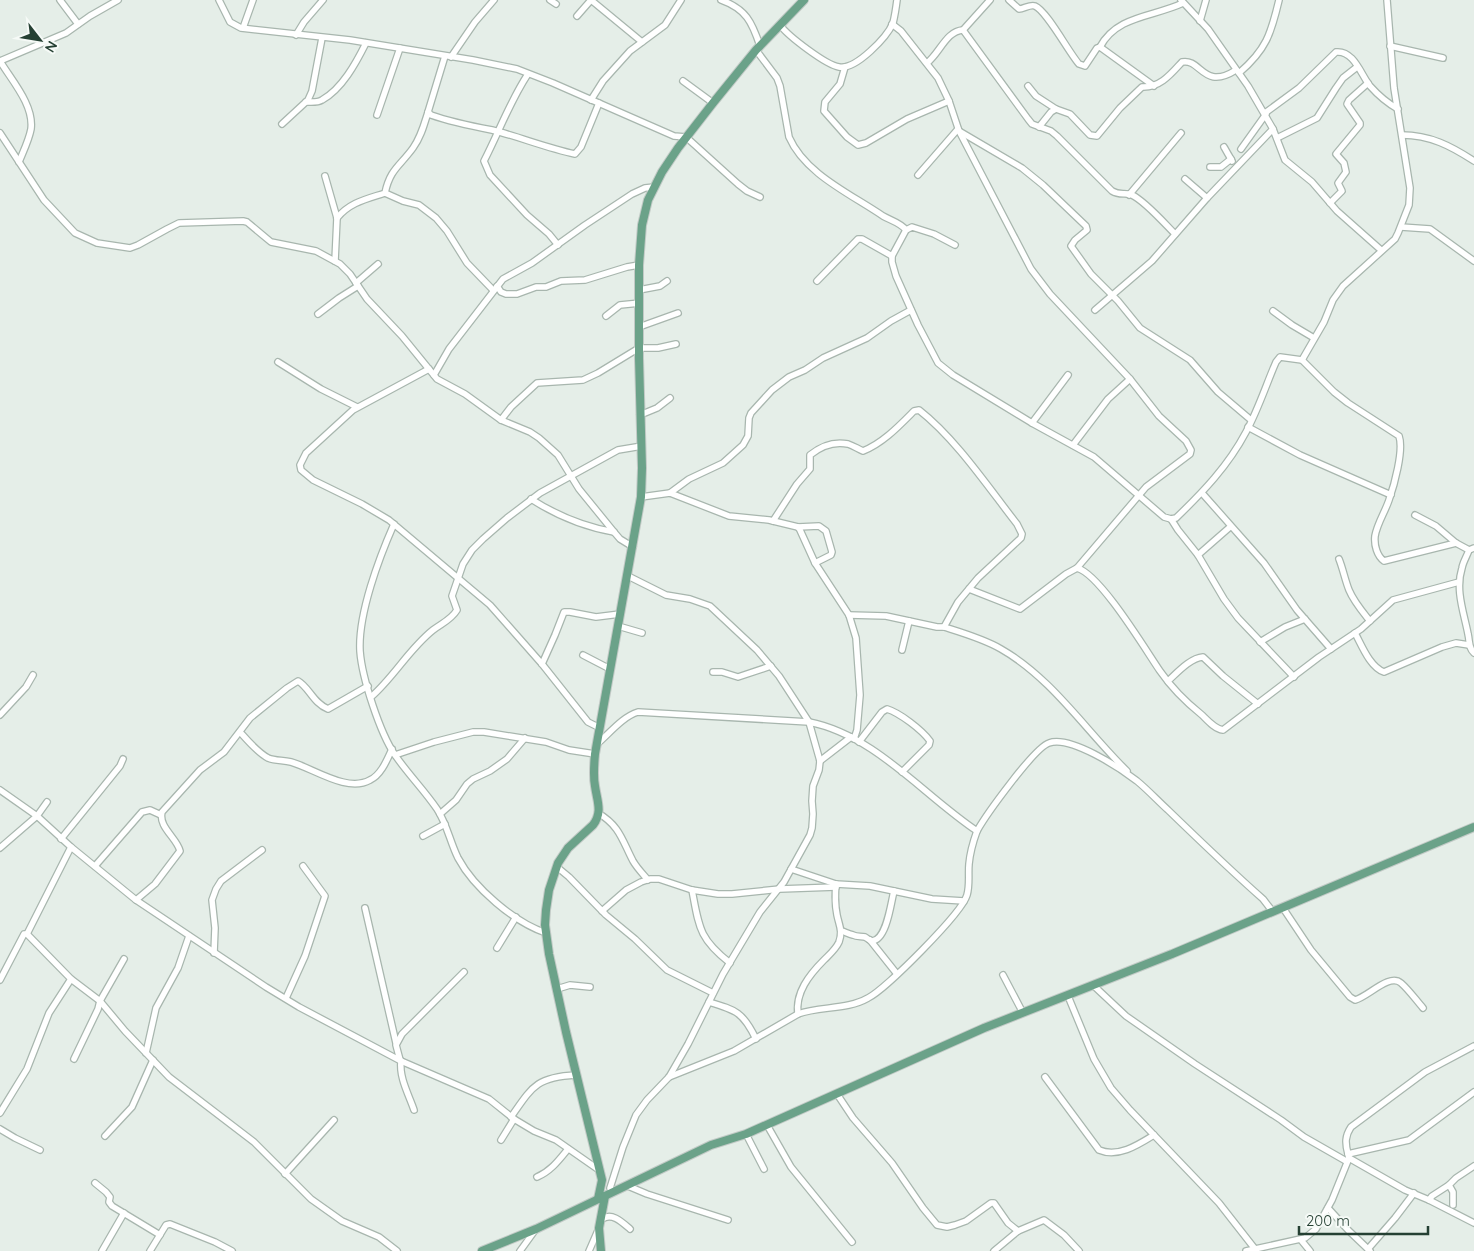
<svg xmlns="http://www.w3.org/2000/svg" width="1474" height="1251" font-family="Quicksand,sans-serif">
<style>
.lines{fill:none;stroke-linecap:round;stroke-linejoin:round}
.minor-casing{stroke:#a8b6ae;stroke-width:8}
.major-casing{stroke:#c2cac6;stroke-width:10}
.minor{stroke:#fff;stroke-width:5.5}
.major{stroke:#6ba289;stroke-width:8}
</style>
<rect width="100%" height="100%" fill="#e5eee8"/>
<g class="lines">
<defs>
<g id="minor">
<path d="M60,0L78,24"/>
<path d="M219,0L230,22L241,28L350,40L473,60L517,69L553,83L674,136L686,137L738,184L747,191L760,197"/>
<path d="M550,0L556,4"/>
<path d="M591,0L642,42"/>
<path d="M721,0C746,9 752,22 760,46"/>
<path d="M1009,0L1019,9C1024,9 1030,4 1035,6C1047,11 1069,53 1079,64L1085,66L1097,48L1100,47L1154,86"/>
<path d="M1181,0L1208,29L1248,86L1273,129L1285,160L1312,182L1337,211L1381,250"/>
<path d="M577,16L591,0"/>
<path d="M1200,21L1206,0"/>
<path d="M892,24L901,31L938,78L949,101L959,131L1031,269L1050,294L1130,379L1159,416L1186,441L1191,450L1190,454L1146,487L1077,568"/>
<path d="M780,25C788,36 826,65 839,67C856,70 887,37 893,23C895,15 896,8 897,0"/>
<path d="M243,28L253,0"/>
<path d="M963,30L990,0"/>
<path d="M296,35L304,22L323,0"/>
<path d="M1390,46L1443,58"/>
<path d="M1100,47C1117,15 1154,17 1183,3"/>
<path d="M756,50L777,78L780,86L789,137C805,174 851,194 883,216C890,220 901,223 906,230"/>
<path d="M445,56L428,112L431,115C451,122 471,126 492,130C520,137 547,148 575,154L581,147L599,103"/>
<path d="M451,57L475,22L494,0"/>
<path d="M0,61L66,33L90,16L118,0"/>
<path d="M0,61C12,81 34,105 31,129C29,140 23,152 19,162"/>
<path d="M927,63C940,53 946,31 963,30L1028,119L1032,124L1051,131L1057,136L1112,191C1120,196 1125,192 1132,195C1145,201 1165,224 1175,234"/>
<path d="M845,67L840,84L825,102L824,111L847,137L858,145L866,143L907,119L949,101"/>
<path d="M1239,73C1266,50 1271,34 1279,0"/>
<path d="M528,74C510,101 499,132 484,161L490,175L527,215L549,234L558,245"/>
<path d="M683,81L713,103"/>
<path d="M1028,86L1036,96L1056,109"/>
<path d="M591,100L603,81L630,51L665,25L681,0"/>
<path d="M306,102C311,102 317,103 322,100C342,89 356,63 366,43"/>
<path d="M1265,113L1299,88L1336,52C1354,50 1361,75 1370,86C1378,95 1387,103 1398,109"/>
<path d="M377,115L400,48"/>
<path d="M282,124L308,100L312,91L322,38"/>
<path d="M1039,127L1051,112L1056,109L1070,114L1090,135L1097,136L1120,108L1142,87C1160,88 1171,74 1182,62C1201,58 1203,91 1236,70"/>
<path d="M959,131L1022,168L1043,185L1086,226L1087,230L1075,240L1071,246L1091,274L1118,301L1140,328L1190,360L1218,392L1251,420"/>
<path d="M0,133L44,200L75,233L97,243L130,248L138,245L167,229L179,223L243,221L247,222L271,242L316,251L340,264L350,274L367,299L402,336L437,379L465,394L501,420L530,432L539,438L558,455L579,489L614,532L620,539L633,547"/>
<path d="M1402,135C1430,135 1451,146 1474,161"/>
<path d="M1277,138L1317,118L1336,88L1343,78L1357,67"/>
<path d="M1224,147L1232,161"/>
<path d="M1241,149L1266,114"/>
<path d="M1210,167H1221L1231,159"/>
<path d="M918,175L958,129"/>
<path d="M325,176L337,218L335,261"/>
<path d="M1185,179L1207,198"/>
<path d="M385,193L403,201L419,205L436,218L447,231L467,263L493,290"/>
<path d="M1129,195L1181,133"/>
<path d="M1330,203L1342,191L1338,183L1346,172L1344,163L1336,154L1360,125V123L1347,104L1349,100L1368,83"/>
<path d="M337,218C350,202 367,199 385,193C390,169 400,166 413,148C421,137 424,125 428,112"/>
<path d="M1401,227L1430,229L1474,261"/>
<path d="M955,245L934,234L912,227L906,230L892,256V262L896,276L918,325L938,363L953,375L1032,423L1094,457L1164,517L1171,519L1176,518C1203,492 1228,466 1246,432C1258,410 1266,385 1276,362L1280,357L1302,360L1334,392L1348,403L1399,436C1404,450 1394,486 1389,500C1385,512 1377,524 1375,536C1374,545 1377,556 1384,561L1456,543"/>
<path d="M817,281L858,239H862L892,256"/>
<path d="M356,283L378,264"/>
<path d="M497,286L501,292L506,294H517L536,287H546L561,281L585,280L627,267L639,265"/>
<path d="M639,290L660,286L667,281"/>
<path d="M1095,310L1152,261L1207,198L1273,129"/>
<path d="M1273,311L1292,325L1314,338"/>
<path d="M318,314L339,298L358,286"/>
<path d="M606,316L620,305L640,303"/>
<path d="M639,327L678,313"/>
<path d="M1302,360L1324,322L1333,300L1343,286L1395,239L1398,233L1409,205L1410,188L1394,88L1387,0"/>
<path d="M278,362L321,389L357,407"/>
<path d="M429,369L353,410L306,453L300,465L301,470L313,480L362,504L389,520L490,605L542,664L588,722L600,728"/>
<path d="M434,375L449,349L503,279L532,263L585,225L632,194L645,188L654,187"/>
<path d="M640,415L657,408L670,398"/>
<path d="M501,420L511,407L537,383L583,380L598,373L639,348H658L676,344"/>
<path d="M1032,423L1068,375"/>
<path d="M1248,427L1300,455L1391,495"/>
<path d="M1073,445L1108,399L1130,379"/>
<path d="M670,493L689,479L723,463L743,445L748,436L749,418L751,413L772,390L789,377L805,370L823,358L867,338L891,321L911,310"/>
<path d="M1202,493L1264,563L1297,610L1331,649"/>
<path d="M641,497L670,493L729,516L769,520L798,527L800,530L815,563L849,615L856,638L860,695L857,730L854,739"/>
<path d="M531,499C556,515 585,527 614,532"/>
<path d="M1415,515L1436,526L1456,543L1469,550L1474,548"/>
<path d="M1171,519L1178,530L1198,555L1224,599L1238,618L1294,677"/>
<path d="M773,521L797,484L810,469V455C821,446 833,441 848,444C854,446 858,449 863,451C883,443 899,426 914,411L919,410C956,439 988,487 1017,524L1022,534L1021,538L978,578L958,602L944,627H937L886,616L849,615"/>
<path d="M394,524C379,558 358,614 360,651C362,678 380,733 395,755C408,774 424,790 437,809C447,824 450,842 458,858C474,888 514,922 546,933"/>
<path d="M798,527L819,526L826,531L832,552L831,555L815,563"/>
<path d="M1469,550C1467,556 1463,562 1462,568C1455,590 1464,613 1468,634C1470,642 1468,647 1474,653"/>
<path d="M1198,555L1230,527"/>
<path d="M1339,559C1343,569 1345,580 1349,590C1354,602 1362,611 1370,621"/>
<path d="M969,589L1020,609L1066,574L1077,568C1100,574 1145,649 1160,671C1171,687 1187,703 1202,715C1208,721 1215,729 1223,730L1319,657L1361,629L1393,600L1459,582"/>
<path d="M618,626L642,633"/>
<path d="M944,627C963,633 984,639 1001,649C1052,678 1086,731 1127,771"/>
<path d="M1355,633C1362,646 1370,667 1384,672L1442,647L1456,643L1469,645"/>
<path d="M1260,642L1285,627L1305,619"/>
<path d="M902,650L909,621"/>
<path d="M583,655L610,669"/>
<path d="M542,664L555,635L564,612H570L596,617L620,614"/>
<path d="M713,672H722L738,677L771,666"/>
<path d="M1168,681C1177,673 1190,658 1203,657L1223,676L1258,704"/>
<path d="M371,697C394,677 409,649 433,630C442,623 451,620 457,610L452,596L463,564L472,550L483,539L507,518L540,493L618,450L642,446"/>
<path d="M0,715L26,687L33,675"/>
<path d="M240,732C248,741 257,752 268,758C275,761 283,760 291,762C313,768 347,793 370,780C381,775 387,760 392,749"/>
<path d="M859,742L882,712L887,709C900,713 922,730 930,741L929,745L902,772"/>
<path d="M597,744C610,733 622,717 638,712L809,722C875,735 923,795 977,831"/>
<path d="M395,755L434,742L473,732H484L546,742L569,750L595,754"/>
<path d="M820,761L851,737"/>
<path d="M0,790L37,816L71,847L136,900L266,987L299,1007L401,1061L489,1099L514,1119L534,1131L556,1140L599,1170"/>
<path d="M598,813C620,826 622,840 633,861C637,868 643,874 648,880"/>
<path d="M440,814L456,800L467,784L473,779L490,771L507,759L525,738"/>
<path d="M423,836L445,824"/>
<path d="M61,839L120,766L123,759"/>
<path d="M0,848L37,816L47,802"/>
<path d="M95,866L142,812L150,810L161,815"/>
<path d="M557,867L569,877L606,915L635,939L667,970L713,993"/>
<path d="M791,869L836,884L870,886L932,899L964,901"/>
<path d="M692,890C699,927 699,939 730,963"/>
<path d="M136,900L155,884L180,851C177,838 158,827 162,812L200,770L224,752L250,718L287,688L298,681C309,687 313,703 328,709L368,686"/>
<path d="M365,908L396,1043"/>
<path d="M1283,908L1311,950L1350,997L1355,1000C1368,997 1389,973 1401,983C1409,990 1416,1000 1423,1008"/>
<path d="M602,911L626,890L641,882L650,879H659L692,890L718,894H732L780,889L836,887"/>
<path d="M842,931C845,932 849,934 853,935C857,937 861,936 865,937C867,938 870,941 872,941C887,940 891,902 894,891"/>
<path d="M27,934L71,979L100,1001L125,1031L169,1077L254,1142L311,1199L342,1221L379,1237L397,1251"/>
<path d="M870,940L897,974"/>
<path d="M497,948L516,917"/>
<path d="M214,953L215,928L212,900L216,889L221,881L262,850"/>
<path d="M1003,975L1023,1013"/>
<path d="M0,980L24,934H27L71,847"/>
<path d="M1094,986L1126,1016L1195,1064L1281,1120L1304,1137L1346,1161"/>
<path d="M557,989L570,985L590,987"/>
<path d="M1068,996L1094,1059L1111,1088L1130,1110L1219,1203L1255,1249"/>
<path d="M286,998L305,956L325,896L303,866"/>
<path d="M709,1002C736,1010 743,1012 756,1039"/>
<path d="M798,1014C795,993 809,975 824,960C830,954 836,949 839,942C843,931 839,925 837,915C835,905 835,894 836,884"/>
<path d="M146,1053L156,1008L178,968L189,936"/>
<path d="M74,1059L98,1009L100,1001L124,959"/>
<path d="M400,1060L396,1045L402,1034L464,972"/>
<path d="M401,1061C399,1078 409,1095 414,1110"/>
<path d="M669,1077L734,1051L798,1014C820,1006 847,1010 868,998C886,989 962,913 967,895C970,885 968,874 969,864C970,853 973,842 977,831C986,815 1034,748 1049,743C1070,735 1120,768 1137,781C1148,790 1158,801 1168,810C1199,840 1230,870 1263,899L1273,912"/>
<path d="M1045,1077L1099,1150C1118,1158 1138,1145 1154,1135"/>
<path d="M837,1094L853,1118L892,1163L923,1208L937,1225L947,1227L955,1225L966,1221L991,1203H994L1008,1223L1018,1231"/>
<path d="M0,1113L27,1069L49,1013L71,979"/>
<path d="M511,1117C532,1087 536,1077 576,1075"/>
<path d="M767,1125L791,1167L852,1242"/>
<path d="M0,1129L15,1138L40,1150"/>
<path d="M746,1134L764,1169"/>
<path d="M105,1136L132,1107L153,1060"/>
<path d="M501,1140L514,1119"/>
<path d="M1348,1154C1345,1143 1345,1136 1351,1127L1425,1072L1474,1046"/>
<path d="M1349,1158L1405,1190L1429,1200L1474,1223"/>
<path d="M285,1174L334,1120"/>
<path d="M537,1177C551,1171 559,1160 568,1149"/>
<path d="M95,1183L106,1192L110,1197L109,1202L112,1206L160,1235"/>
<path d="M628,1186L647,1194L728,1220"/>
<path d="M610,1188L623,1147L636,1115L647,1100L669,1077L688,1044L723,974L760,912L784,882L810,835L812,828L813,814L812,801L813,786L819,770L820,761L809,722L779,676L757,650L710,606L690,599L666,595L628,576"/>
<path d="M1429,1200L1432,1196L1449,1185"/>
<path d="M1453,1205V1192L1449,1185L1456,1178L1474,1166"/>
<path d="M1328,1208L1348,1230L1370,1251"/>
<path d="M602,1219C612,1212 622,1222 630,1229"/>
<path d="M1301,1240L1310,1251"/>
<path d="M1368,1249L1395,1218L1414,1193"/>
<path d="M102,1251L124,1213"/>
<path d="M150,1251L166,1225L170,1224L215,1242L232,1251"/>
<path d="M520,1251L536,1229"/>
<path d="M589,1251L599,1228"/>
<path d="M994,1251L1018,1231L1044,1220L1064,1235L1079,1251"/>
<path d="M1246,1251L1305,1238L1316,1229L1332,1200L1349,1158L1348,1154L1409,1140L1474,1092"/>
</g>
<g id="major">
<path d="M598,1199L602,1180L566,1032L549,954L545,925L546,910L549,890L558,863L568,848L593,825C603,812 597,801 595,786C593,776 594,765 595,754L641,497L642,468L639,358V265L642,225L648,200L662,172L678,148L713,103L756,50L804,0"/>
<path d="M482,1251L536,1229L711,1145L746,1134L984,1028L1172,954L1474,827"/>
<path d="M601,1251L599,1228L605,1196"/>
</g>
</defs>
<use href="#minor" class="minor-casing"/>
<use href="#major" class="major-casing"/>
<use href="#minor" class="minor"/>
<use href="#major" class="major"/>
</g>
<g transform="translate(40 40) rotate(121)" stroke="#f6faf7" stroke-width="4" paint-order="stroke">
<path d="M0-4L9 19L0 12L-9 19Z" fill="#254033"/>
<text y="-8" font-size="14" font-weight="bold" text-anchor="middle" fill="#254033">N</text>
</g>
<path d="M1299 1226v8h129v-8" fill="none" stroke="#254033" stroke-width="2.5"/>
<text x="1306" y="1226" font-size="15" fill="#254033" stroke="#f6faf7" stroke-width="4" paint-order="stroke">200 m</text>
</svg>
